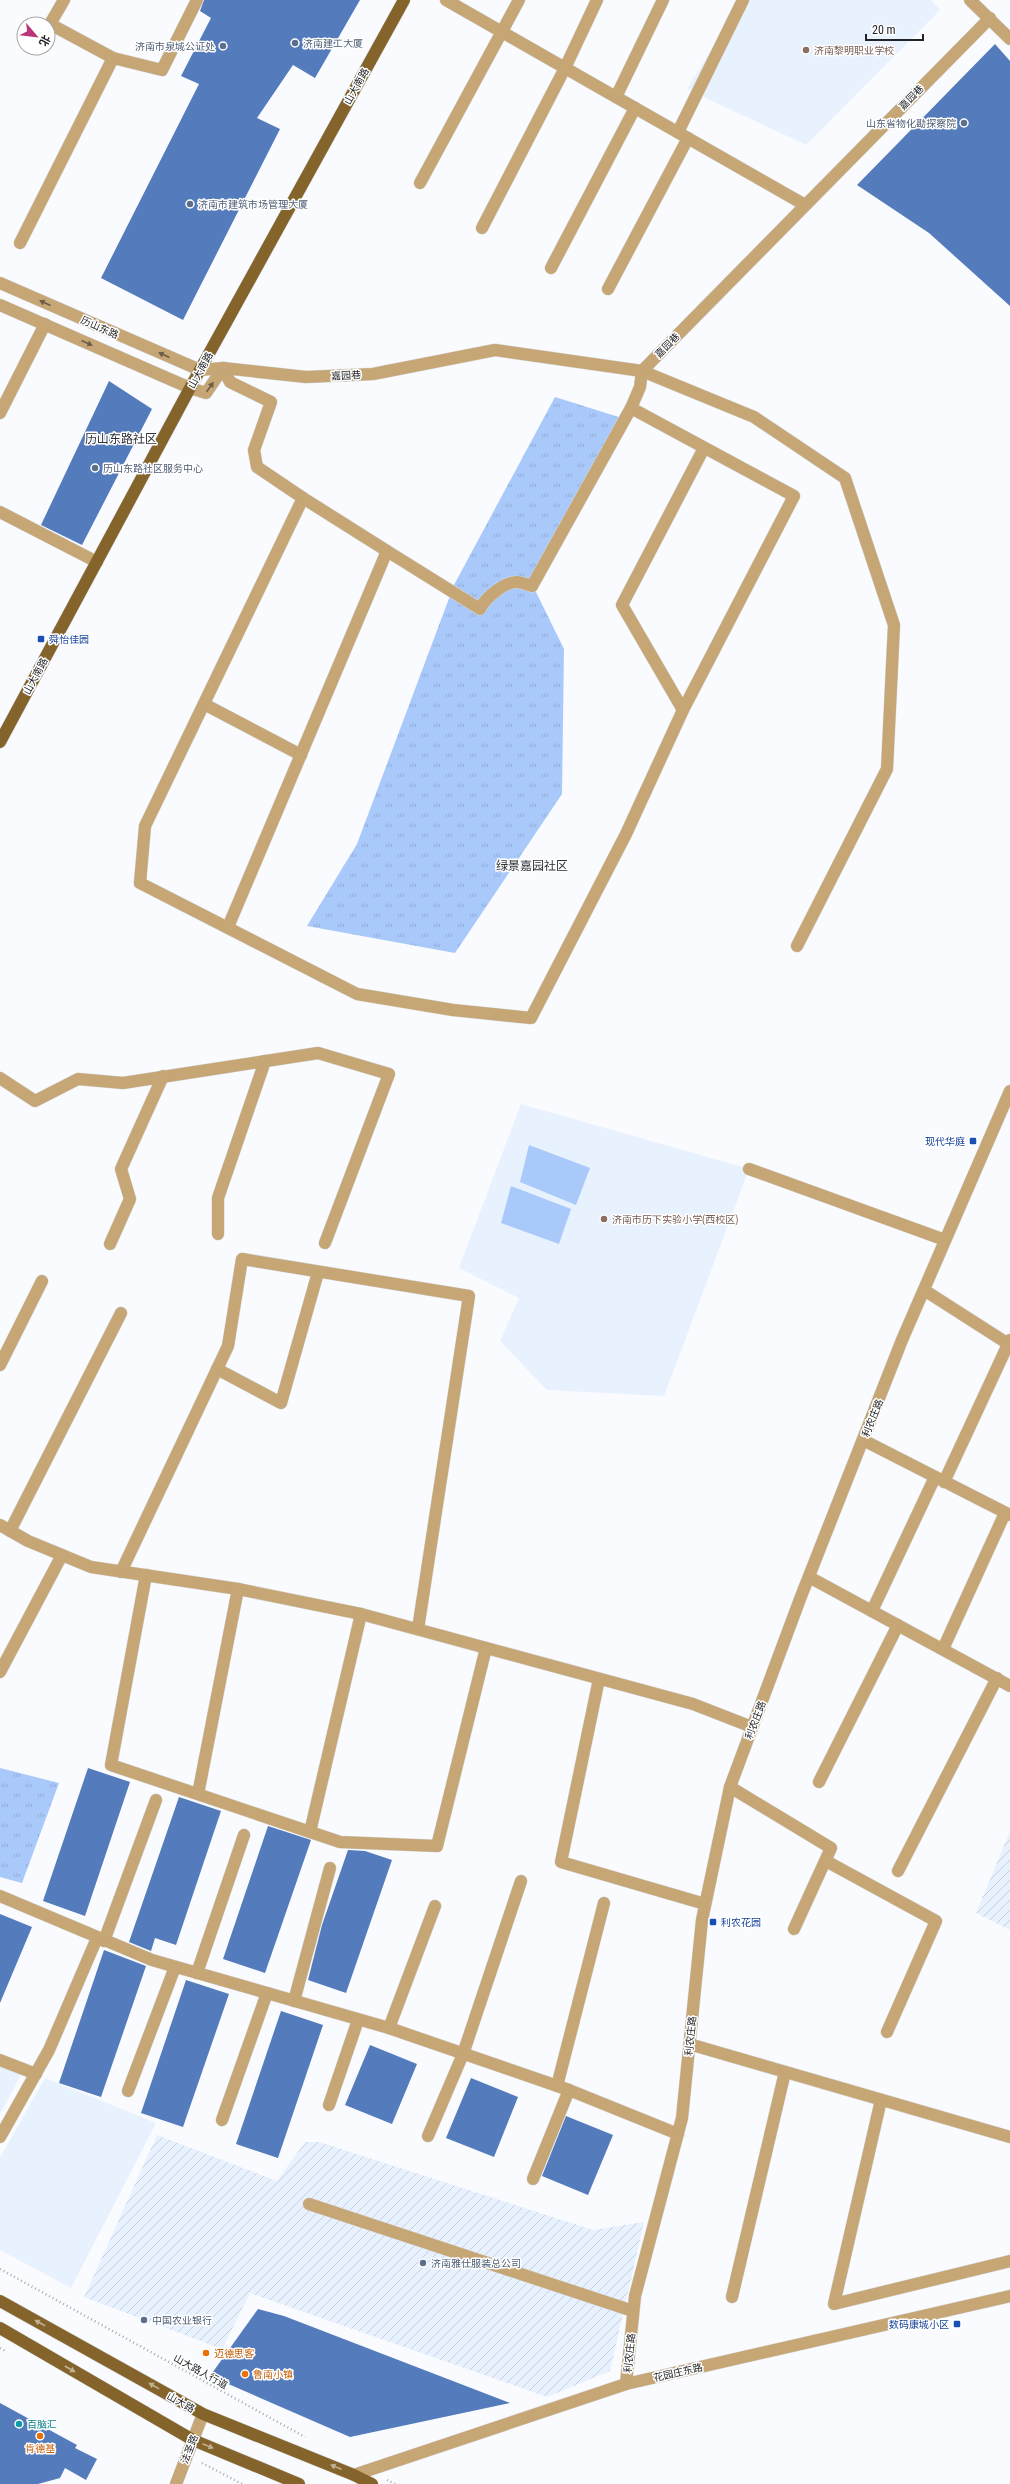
<svg xmlns="http://www.w3.org/2000/svg" width="1010" height="2484" font-family="'Roboto Condensed','Noto Sans SC',sans-serif">
<style>
.built{fill:#e8f1fe}
.industrial{fill:url(#industrial-furrows)}
.grass{fill:url(#grass-tufts)}
.pitch{fill:#a9c9fb}
.building{fill:#547bbb}
.lines{fill:none;stroke-linecap:round;stroke-linejoin:round}
.minor-casing{stroke:#d7d8dc;stroke-width:13}
.major-casing{stroke:#d7d8dc;stroke-width:13}
.path{stroke:#a8a9ad;stroke-width:2.5;stroke-dasharray:1 3;stroke-linecap:butt}
.minor{stroke:#c5a674;stroke-width:12}
.major{stroke:#84642a;stroke-width:12}
.oneway{fill:#6b5e49}
.oneway2{fill:#c2b294}
.service-dot{fill:#5c6f8a;stroke:#fff;stroke-width:1.5}
.education-dot{fill:#8d6e63;stroke:#fff;stroke-width:1.5}
.transit-dot{fill:#1a4fb4;stroke:#fff;stroke-width:1.5}
.food-dot{fill:#e8710a;stroke:#fff;stroke-width:1.5}
.culture-dot{fill:#0f9aa8;stroke:#fff;stroke-width:1.5}
.labels{text-anchor:middle;stroke-width:3;stroke-linejoin:round;paint-order:stroke}
.service-label{font-size:10px;fill:#4e5e75;stroke:#fff;text-anchor:start}
.education-label{font-size:10px;fill:#785e54;stroke:#fff;text-anchor:start}
.street-label{font-size:10px;fill:#222326;stroke:#fff}
.transit-label{font-size:10px;fill:#164399;stroke:#fff;text-anchor:start}
.food-label{font-size:10px;fill:#c56008;stroke:#fff;text-anchor:start}
.culture-label{font-size:10px;fill:#0d838f;stroke:#fff;text-anchor:start}
.quarter-label{font-size:12px;fill:#2c2f34;stroke:#fff}
</style>
<defs>
<pattern id="industrial-furrows" width="10" height="10" patternUnits="userSpaceOnUse"><rect width="10" height="10" fill="#e8f1fe"/><path d="M-1 1l2-2M0 10L10 0M9 11l2-2" fill="none" stroke="#c7ceda"/></pattern>
<pattern id="grass-tufts" width="24" height="20" patternUnits="userSpaceOnUse"><rect width="24" height="20" fill="#a9c9fb"/><path d="M3 7l-1-3M5 7V3M7 7l1-3M15 17l-1-3M17 17v-4M19 17l1-3" fill="none" stroke="#91acd7"/></pattern>
</defs>
<rect width="100%" height="100%" fill="#f9fbff"/>
<g class="built">
<path d="M742,0H931L940,10L806,145L687,89Z"/>
<path d="M521,1104L749,1169L664,1396L547,1390L500,1341L519,1298L459,1268Z"/>
<path d="M0,2059L24,2069L0,2114Z"/>
<path d="M45,2078L156,2123L71,2288L0,2250V2158Z"/>
</g>
<g class="industrial">
<path d="M1010,1831V1930L976,1913Z"/>
<path d="M157,2135L277,2181L305,2142H319L593,2230L644,2222L610,2371L547,2397L250,2293L222,2349L84,2297Z"/>
</g>
<g class="grass">
<path d="M555,397L625,419L534,588L564,649L562,794L455,953L307,926L357,844L454,585Z"/>
<path d="M0,1768L59,1783L22,1883L0,1877Z"/>
</g>
<g class="pitch">
<path d="M529,1145L590,1168L576,1205L520,1182Z"/>
<path d="M511,1186L571,1209L559,1244L501,1223Z"/>
</g>
<g class="building">
<path d="M204,0H360L315,78L293,65L257,118L280,129L183,320L101,278L199,84L181,76L211,18L200,11Z"/>
<path d="M995,44L1010,61V306L929,233L857,185Z"/>
<path d="M109,381L152,409L82,545L41,525Z"/>
<path d="M88,1768L130,1782L85,1916L43,1901Z"/>
<path d="M179,1797L221,1811L176,1945L155,1938L151,1951L129,1942Z"/>
<path d="M268,1826L311,1840L265,1973L223,1959Z"/>
<path d="M348,1850L365,1851L392,1860L346,1993L308,1980L322,1925Z"/>
<path d="M0,1914L32,1927L0,2003Z"/>
<path d="M104,1950L146,1966L101,2097L59,2083Z"/>
<path d="M186,1980L229,1994L183,2127L141,2113Z"/>
<path d="M281,2011L323,2025L278,2158L236,2144Z"/>
<path d="M370,2045L417,2064L392,2124L345,2105Z"/>
<path d="M471,2078L518,2097L494,2157L446,2138Z"/>
<path d="M566,2116L613,2135L588,2195L542,2176Z"/>
<path d="M258,2309L284,2316L510,2403L350,2437L210,2376Z"/>
<path d="M0,2403L77,2445L75,2448L97,2459L86,2480L65,2468L60,2478L38,2484H0Z"/>
</g>
<g class="lines">
<defs>
<g id="minor">
<path d="M64,0L50,24L113,58L162,70L197,0"/>
<path d="M446,0L805,205"/>
<path d="M970,0L1010,39"/>
<path d="M616,97L663,0"/>
<path d="M678,132L743,0"/>
<path d="M420,183L519,0"/>
<path d="M482,228L565,68L597,0"/>
<path d="M20,243L113,58"/>
<path d="M551,268L635,108"/>
<path d="M0,283L200,370L223,368L306,377L373,374L495,350L642,371L754,417L845,478L894,625L887,769L797,946"/>
<path d="M608,289L688,138"/>
<path d="M0,305L190,388L206,393L223,368"/>
<path d="M223,368L230,382L271,402L254,450L257,467L303,498L145,826L140,883L357,994L453,1010L531,1018L626,834L683,710L794,496L631,408L640,387L642,371"/>
<path d="M642,371L990,18"/>
<path d="M0,413L45,324"/>
<path d="M0,512L97,562"/>
<path d="M387,551L480,609C485,598 504,582 517,582C522,582 528,585 532,586L631,408"/>
<path d="M204,704L301,755"/>
<path d="M683,710L622,605L704,448"/>
<path d="M228,927L387,551L303,498"/>
<path d="M0,1078L35,1101L78,1079L123,1083L318,1053L389,1074L325,1243"/>
<path d="M749,1169L945,1240"/>
<path d="M218,1234V1198L265,1061"/>
<path d="M110,1244L130,1199L121,1169L163,1076"/>
<path d="M924,1290L1010,1345"/>
<path d="M0,1365L42,1281"/>
<path d="M217,1369L281,1403L317,1276"/>
<path d="M863,1440L1010,1515"/>
<path d="M944,1482L1010,1340"/>
<path d="M0,1525L28,1541L91,1567L238,1589L361,1614L693,1704L752,1727"/>
<path d="M10,1531L121,1313"/>
<path d="M121,1572L228,1346L242,1259L469,1296L418,1629"/>
<path d="M146,1575L111,1765L340,1842L437,1846L486,1648"/>
<path d="M809,1577L1010,1686"/>
<path d="M872,1611L935,1477"/>
<path d="M943,1649L1005,1513"/>
<path d="M0,1672L62,1555"/>
<path d="M599,1679L561,1862L705,1904"/>
<path d="M819,1782L898,1625"/>
<path d="M730,1787L831,1848L794,1929"/>
<path d="M198,1794L238,1589"/>
<path d="M310,1832L361,1614"/>
<path d="M826,1861L936,1921L887,2032"/>
<path d="M898,1871L997,1678"/>
<path d="M0,1896L152,1960L389,2028L569,2090L678,2134"/>
<path d="M104,1941L156,1800"/>
<path d="M197,1973L244,1835"/>
<path d="M294,2001L330,1868"/>
<path d="M389,2028L435,1906"/>
<path d="M696,2046L1010,2137"/>
<path d="M0,2060L36,2074"/>
<path d="M557,2086L604,1903"/>
<path d="M128,2091L175,1967"/>
<path d="M881,2100L834,2304L1010,2261"/>
<path d="M329,2105L358,2020"/>
<path d="M222,2120L267,1993"/>
<path d="M428,2136L463,2054L521,1881"/>
<path d="M0,2137L49,2050L97,1938"/>
<path d="M533,2179L569,2090"/>
<path d="M309,2204L633,2311"/>
<path d="M732,2297L785,2072"/>
<path d="M626,2384L635,2296L682,2118L702,1920L730,1787L800,1599L902,1340L1010,1091"/>
<path d="M354,2475L626,2384L1010,2296"/>
<path d="M176,2484L203,2414"/>
</g>
<g id="major">
<path d="M0,742L190,388L404,0"/>
<path d="M0,2301L203,2414L354,2475L372,2484"/>
<path d="M0,2328L193,2440L299,2484"/>
</g>
</defs>
<use href="#minor" class="minor-casing"/>
<use href="#major" class="major-casing"/>
<g class="path">
<path d="M0,2269L305,2437"/>
<path d="M0,2348L7,2352"/>
<path d="M202,2463L242,2484"/>
<path d="M387,2480L395,2484"/>
</g>
<use href="#minor" class="minor"/>
<use href="#major" class="major"/>
</g>
<defs><path id="oneway-solid" d="M-6-.8H1V-3.2L6.5 0L1 3.2V.8H-6Z"/></defs>
<g class="oneway">
<use href="#oneway-solid" transform="translate(45 303) rotate(-156)"/>
<use href="#oneway-solid" transform="translate(87 343) rotate(24)"/>
<use href="#oneway-solid" transform="translate(164 355) rotate(-156)"/>
<use href="#oneway-solid" transform="translate(210 387) rotate(-55)"/>
</g>
<g class="oneway2">
<use href="#oneway-solid" transform="translate(40 2323) rotate(-151)"/>
<use href="#oneway-solid" transform="translate(70 2369) rotate(30)"/>
<use href="#oneway-solid" transform="translate(154 2386) rotate(-151)"/>
<use href="#oneway-solid" transform="translate(208 2446) rotate(22)"/>
<use href="#oneway-solid" transform="translate(336 2467) rotate(-158)"/>
</g>
<g class="service-dot">
<circle cx="295" cy="43" r="4"/>
<circle cx="223" cy="46" r="4"/>
<circle cx="964" cy="123" r="4"/>
<circle cx="190" cy="204" r="4"/>
<circle cx="95" cy="468" r="4"/>
<circle cx="423" cy="2263" r="4"/>
<circle cx="144" cy="2320" r="4"/>
</g>
<g class="education-dot">
<circle cx="806" cy="50" r="4"/>
<circle cx="604" cy="1219" r="4"/>
</g>
<g class="transit-dot">
<rect x="37" y="635" width="8" height="8" rx="2"/>
<rect x="969" y="1137" width="8" height="8" rx="2"/>
<rect x="709" y="1918" width="8" height="8" rx="2"/>
<rect x="953" y="2320" width="8" height="8" rx="2"/>
</g>
<g class="food-dot">
<circle cx="206" cy="2353" r="4"/>
<circle cx="245" cy="2374" r="4"/>
<circle cx="40" cy="2436" r="4"/>
</g>
<circle class="culture-dot" cx="19" cy="2424" r="4"/>
<g class="labels">
<g class="service-label">
<text x="303" y="47">济南建工大厦</text>
<text x="215" y="50" text-anchor="end">济南市泉城公证处</text>
<text x="956" y="127" text-anchor="end">山东省物化勘探察院</text>
<text x="198" y="208">济南市建筑市场管理大厦</text>
<text x="103" y="472">历山东路社区服务中心</text>
<text x="431" y="2267">济南雅仕服装总公司</text>
<text x="152" y="2324">中国农业银行</text>
</g>
<g class="education-label">
<text x="814" y="54">济南黎明职业学校</text>
<text x="612" y="1223">济南市历下实验小学(西校区)</text>
</g>
<g class="street-label">
<text transform="translate(356 86) rotate(-61)" y="4">山大南路</text>
<text transform="translate(911 97) rotate(-45)" y="4">嘉园巷</text>
<text transform="translate(100 327) rotate(24)" y="4">历山东路</text>
<text transform="translate(667 345) rotate(-45)" y="4">嘉园巷</text>
<text transform="translate(200 370) rotate(-61)" y="4">山大南路</text>
<text transform="translate(346 375) rotate(-3)" y="4">嘉园巷</text>
<text transform="translate(35 676) rotate(-62)" y="4">山大南路</text>
<text transform="translate(872 1418) rotate(-68)" y="4">利农庄路</text>
<text transform="translate(755 1720) rotate(-69)" y="4">利农庄路</text>
<text transform="translate(690 2036) rotate(-84)" y="4">利农庄路</text>
<text transform="translate(629 2353) rotate(-84)" y="4">利农庄路</text>
<text transform="translate(201 2371) rotate(29)" y="4">山大路人行道</text>
<text transform="translate(678 2372) rotate(-13)" y="4">花园庄东路</text>
<text transform="translate(181 2402) rotate(29)" y="4">山大路</text>
<text transform="translate(189 2449) rotate(-69)" y="4">法圣路</text>
</g>
<g class="transit-label">
<text x="49" y="643">舜怡佳园</text>
<text x="965" y="1145" text-anchor="end">现代华庭</text>
<text x="721" y="1926">利农花园</text>
<text x="949" y="2328" text-anchor="end">数码康城小区</text>
</g>
<g class="food-label">
<text x="214" y="2357">迈德思客</text>
<text x="253" y="2378">鲁南小镇</text>
<text x="40" y="2452" text-anchor="middle">肯德基</text>
</g>
<g class="culture-label">
<text x="27" y="2428">百脑汇</text>
</g>
<g class="quarter-label">
<text x="121" y="443">历山东路社区</text>
<text x="532" y="870">绿景嘉园社区</text>
</g>
</g>
<g transform="translate(36 36) rotate(118)"><circle r="19" fill="#ffffff" stroke="#a7a7a8"/>
<path d="M0-3L7 15L0 10L-7 15Z" fill="#ba3477"/>
<text y="-6" font-size="11" font-weight="bold" text-anchor="middle" fill="#222326">北</text>
</g>
<path d="M866 34v6h57v-6" fill="none" stroke="#222326" stroke-width="2"/>
<text x="872" y="34" font-size="12" fill="#222326" stroke="#ffffff" stroke-width="3" paint-order="stroke">20 m</text>
</svg>
